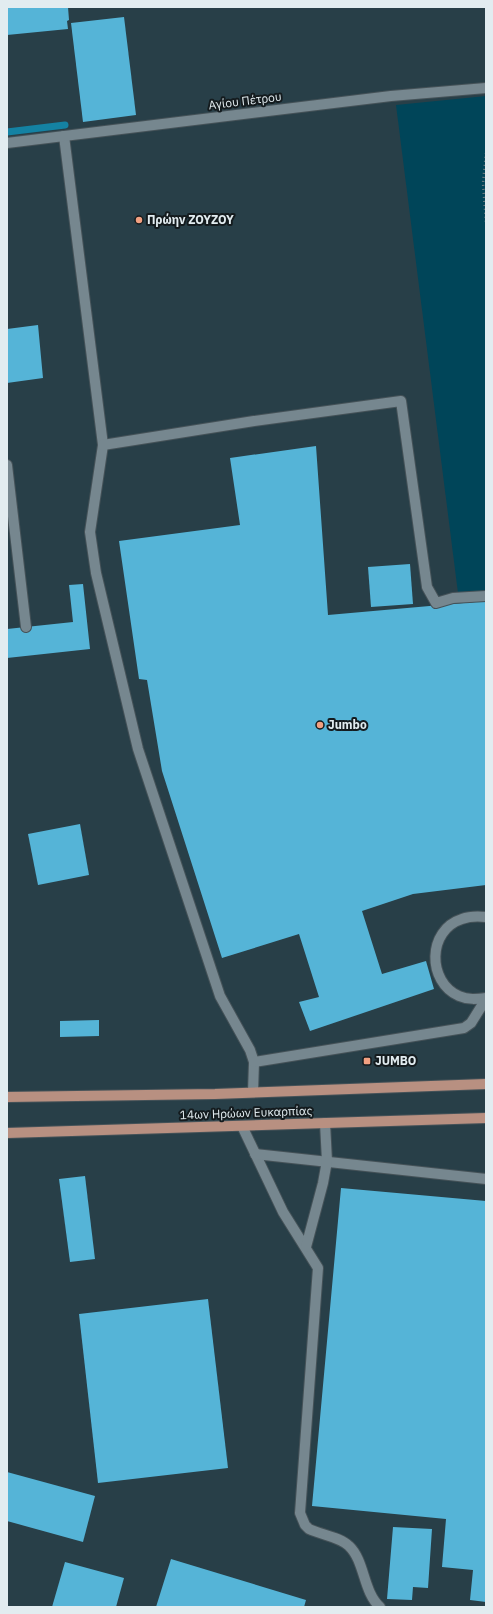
<svg xmlns="http://www.w3.org/2000/svg" width="493" height="1614" font-family="'IBM Plex Sans',sans-serif">
<style>
.built{fill:#283f48}
.green{fill:#004559}
.lines{fill:none;stroke-linecap:round;stroke-linejoin:round}
.stream{stroke:#1482a3;stroke-width:7}
.building{fill:#55b4d7}
.minor-casing{stroke:#455258;stroke-width:12}
.major-casing{stroke:#455258;stroke-width:12}
.path{stroke:#727f84;stroke-width:2.5;stroke-dasharray:1 3;stroke-linecap:butt}
.minor{stroke:#76878f;stroke-width:10}
.major{stroke:#b89081;stroke-width:10}
.poi-dot{fill:#f2a081;stroke:#141b1e;stroke-width:1.5}
.labels{text-anchor:middle;stroke-width:4;stroke-linejoin:round;paint-order:stroke}
.street-label{font-size:12px;fill:#e2ecf0;stroke:#141b1e}
.poi-label{font-size:12px;font-weight:bold;fill:#e2ecf0;stroke:#141b1e;text-anchor:start}
</style>
<rect width="100%" height="100%" fill="#26353b"/>
<rect class="built" x="7" y="7" width="479" height="1600"/>
<path class="green" d="M486,96V598L459,601L396,105Z"/>
<g class="lines">
<path class="stream" d="M7,132L65,125"/>
</g>
<g class="building">
<path d="M7,7H68L69,20L67,21L68,29L7,35Z"/>
<path d="M124,17L136,115L83,122L71,23Z"/>
<path d="M38,325L43,378L7,383V329Z"/>
<path d="M316,446L328,615L486,601V885L413,894L362,911L382,974L426,961L434,989L310,1031L299,1002L319,997L299,934L222,958L162,771L147,680L139,679L119,541L240,525L230,458Z"/>
<path d="M410,564L413,604L371,607L368,567Z"/>
<path d="M83,584L90,649L7,658V629L73,622L69,585Z"/>
<path d="M80,824L89,875L38,885L28,834Z"/>
<path d="M99,1020V1036L60,1037V1021Z"/>
<path d="M85,1176L95,1259L70,1262L59,1179Z"/>
<path d="M341,1188L486,1201V1602L470,1600L473,1570L442,1567L446,1519L312,1506Z"/>
<path d="M208,1299L228,1468L98,1483L79,1314Z"/>
<path d="M7,1472L95,1496L83,1542L7,1521Z"/>
<path d="M393,1527L432,1529L428,1588L413,1587L412,1600L387,1599Z"/>
<path d="M171,1559L306,1600L304,1607H156Z"/>
<path d="M65,1562L124,1578L116,1607H52Z"/>
</g>
<g class="lines">
<defs>
<g id="minor">
<path d="M64,136L103,445L90,532L96,573L138,749L220,996L250,1050L254,1062L253,1092"/>
<path d="M7,143L391,96L486,88"/>
<path d="M103,445L254,421L401,401L427,587L436,603L453,598L486,596"/>
<path d="M7,465L26,627"/>
<path d="M486,917C477,916 470,916 462,919C427,930 427,982 459,996C468,1000 477,999 486,998"/>
<path d="M254,1062L464,1028L471,1023L486,999"/>
<path d="M242,1126L283,1212L318,1268L300,1513L305,1525L309,1529C322,1535 340,1537 349,1546C365,1561 363,1592 380,1607"/>
<path d="M255,1154L486,1179"/>
<path d="M306,1247L323,1183L327,1161L325,1123"/>
</g>
<g id="major">
<path d="M7,1097L215,1094L486,1084"/>
<path d="M7,1133L486,1118"/>
</g>
</defs>
<use href="#minor" class="minor-casing"/>
<use href="#major" class="major-casing"/>
<path class="path" d="M486,153L483,183L486,223"/>
<use href="#minor" class="minor"/>
<use href="#major" class="major"/>
</g>
<g class="poi-dot">
<circle cx="139" cy="220" r="4"/>
<circle cx="320" cy="725" r="4"/>
<rect x="363" y="1057" width="8" height="8" rx="2"/>
</g>
<g class="labels">
<g class="street-label">
<text transform="translate(245 101) rotate(-7)" y="4">Αγίου Πέτρου</text>
<text transform="translate(246 1113) rotate(-2)" y="4">14ων Ηρώων Ευκαρπίας</text>
</g>
<g class="poi-label">
<text x="147" y="224">Πρώην ΖΟΥΖΟΥ</text>
<text x="328" y="729">Jumbo</text>
<text x="375" y="1065">JUMBO</text>
</g>
</g>
<rect width="493" height="1614" fill="none" stroke="#e2ecf0" stroke-width="16"/>
</svg>
